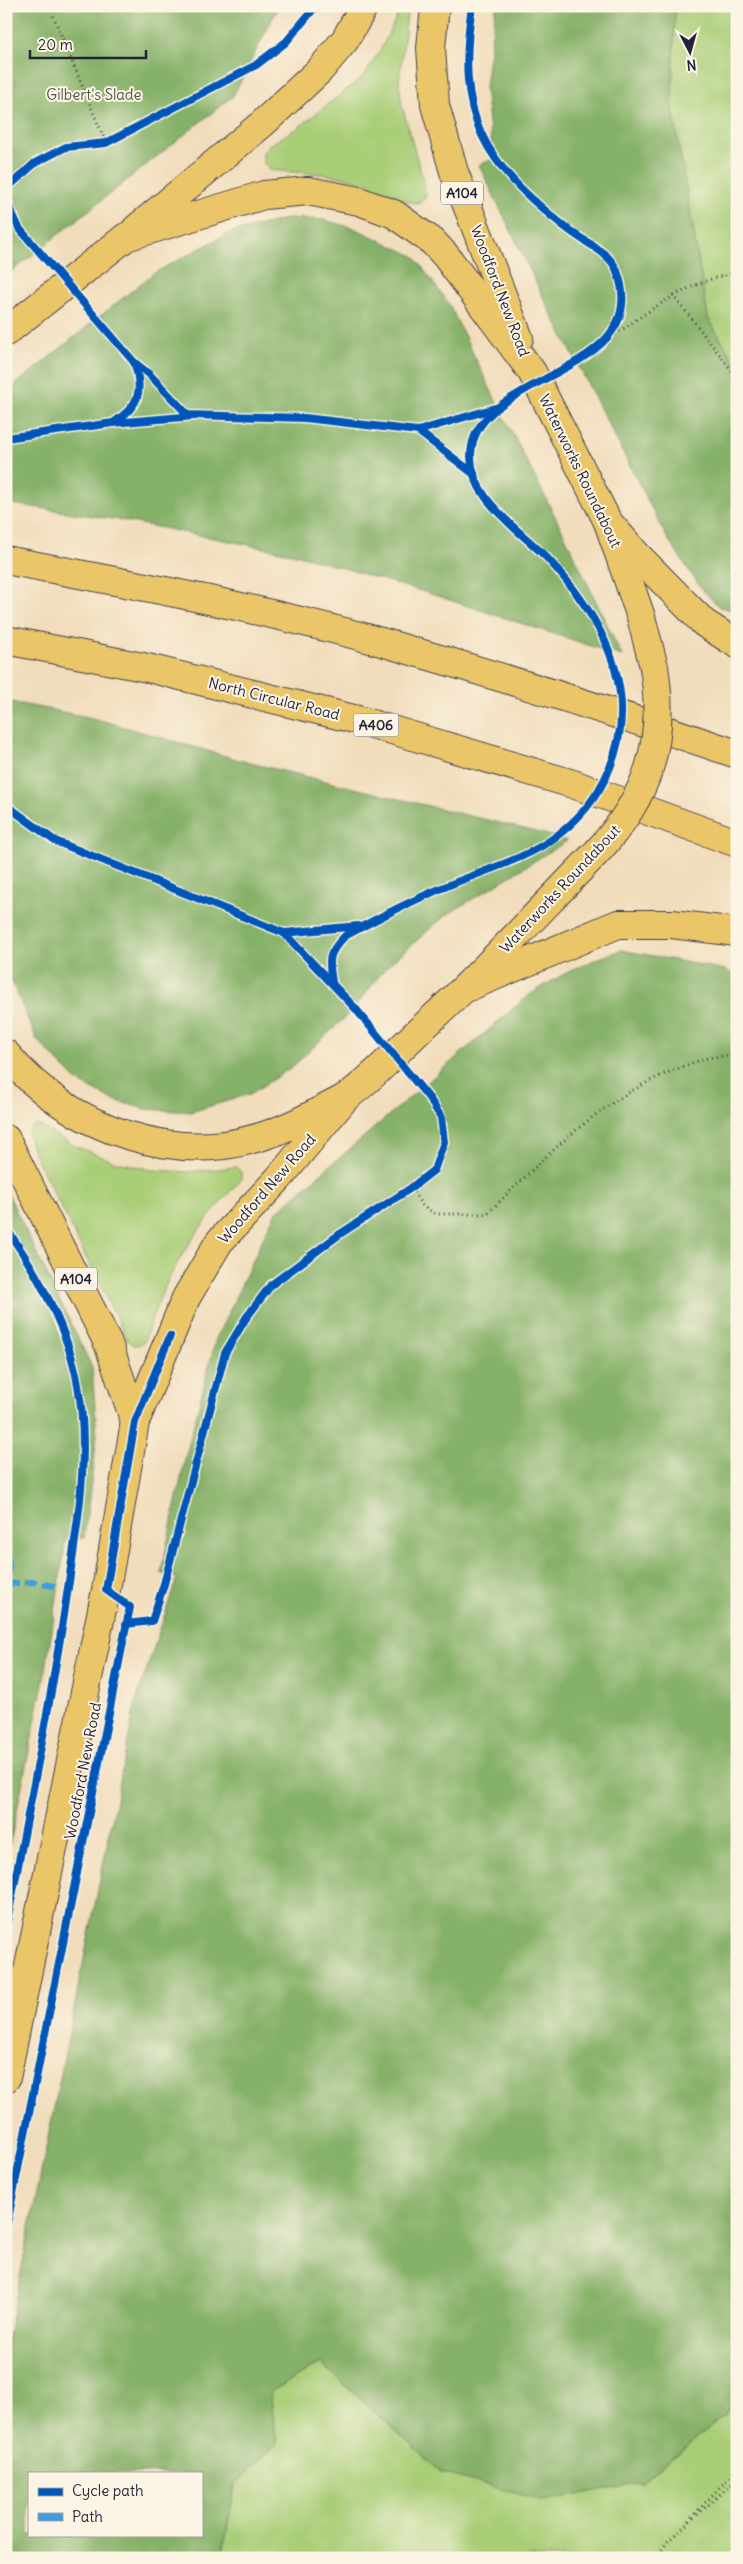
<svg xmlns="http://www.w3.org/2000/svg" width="743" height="2564" font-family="Delius,sans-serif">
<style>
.green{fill:#a9ce77;stroke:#667859}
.forest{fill:#86b168;stroke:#546a52;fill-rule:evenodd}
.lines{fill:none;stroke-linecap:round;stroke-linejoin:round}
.primary-casing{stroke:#413e4e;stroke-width:30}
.highway-casing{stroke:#413e4e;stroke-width:30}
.path{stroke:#413e4e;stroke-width:3;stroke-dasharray:1 4;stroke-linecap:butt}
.primary{stroke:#ebc669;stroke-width:28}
.highway{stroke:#ebc669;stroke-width:28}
.primary-bridge-casing{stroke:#413e4e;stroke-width:30;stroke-linecap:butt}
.primary-bridge{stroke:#ebc669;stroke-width:28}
.quiet{stroke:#3c9ce2;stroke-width:6;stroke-dasharray:12 6;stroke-linecap:butt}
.cycleway-casing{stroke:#fcf5e5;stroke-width:11}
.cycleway{stroke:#0057b8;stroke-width:8}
.labels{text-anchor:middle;stroke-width:4;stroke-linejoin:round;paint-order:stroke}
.shield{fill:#fcf5e5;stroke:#63616e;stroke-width:1}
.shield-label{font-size:14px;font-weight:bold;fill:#22223b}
.park-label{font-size:15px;fill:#4a564d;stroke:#fcf5e5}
.street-label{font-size:15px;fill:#22223b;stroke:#fcf5e5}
</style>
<rect width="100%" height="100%" fill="#fcf5e5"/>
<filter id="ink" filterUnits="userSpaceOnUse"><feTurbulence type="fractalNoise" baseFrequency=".02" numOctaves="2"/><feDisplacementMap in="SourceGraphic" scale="10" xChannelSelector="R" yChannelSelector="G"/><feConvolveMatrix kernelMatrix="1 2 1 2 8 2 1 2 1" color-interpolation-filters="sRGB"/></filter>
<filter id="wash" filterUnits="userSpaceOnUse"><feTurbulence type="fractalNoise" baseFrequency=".0096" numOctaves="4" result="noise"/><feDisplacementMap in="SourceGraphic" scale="20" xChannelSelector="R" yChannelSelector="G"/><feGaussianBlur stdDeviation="1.12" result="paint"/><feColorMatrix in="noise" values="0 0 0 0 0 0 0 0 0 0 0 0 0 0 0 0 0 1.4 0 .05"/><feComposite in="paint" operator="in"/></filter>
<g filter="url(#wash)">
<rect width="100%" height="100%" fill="#f1ddbc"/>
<g class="green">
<path d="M402,6H408L399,82L402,106L425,187L426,195L421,202C404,206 390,191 374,186C335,172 310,174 270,170L263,162V152L269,145L298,128L364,76L381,49Z"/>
<path d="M675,6H737V366L708,318L672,104Z"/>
<path d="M38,1125L77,1147L113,1161L151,1170L189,1172L236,1167L241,1172V1178L238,1183C192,1232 163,1278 144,1342C137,1346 133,1346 128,1341L32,1149L28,1133L32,1127Z"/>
<path d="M321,2363L442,2473L724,2415L737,2396V2558H222L235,2484L277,2444L270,2392Z"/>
</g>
<g class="forest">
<path d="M6,6H279L233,96L6,276Z"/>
<path d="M496,6H675L672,104L708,318L737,366V611L719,607L700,587L666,536L544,299L479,165L493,159L485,86Z"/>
<path d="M291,218L323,220L354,228L414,256L450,306L499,407L564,534L622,656L431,594L296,554L126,521L6,503V392L154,273L231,232Z"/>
<path d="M6,701L93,718L250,763L545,834L567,841L445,916L385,968L355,1008L292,1067L250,1094L191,1112L145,1109L113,1100L77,1081L37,1040L6,968Z"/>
<path d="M622,950L726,970L737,976V2396L724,2415L642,2482L545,2501L442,2473L321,2363L270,2392L277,2444L235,2484L222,2558H6V2346L136,1701L177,1578L161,1573L186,1455L216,1339L275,1213L528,996C558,976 587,961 622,950ZM29,2473H201V2535H29Z"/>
<path d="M6,1190L92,1367L97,1435L84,1538H66L46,1669L6,1863Z"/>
</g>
</g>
<g filter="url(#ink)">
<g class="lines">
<defs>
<g id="primary">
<path d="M435,6L431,48L435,105L454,172L519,338"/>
<path d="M136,229L262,124L320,70L345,40L364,6"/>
<path d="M6,332L126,237L264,195L308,191L359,201L394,214L433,242L446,256L532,372L608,522L641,617L654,667"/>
<path d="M6,1054C38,1092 80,1120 127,1135C195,1156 250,1148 312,1115C323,1109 335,1104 346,1097C370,1081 399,1049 421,1029C483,973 539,911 597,852"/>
<path d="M6,1139L108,1343L135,1422"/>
<path d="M6,2078L106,1590L135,1422L186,1298L219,1242L279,1178L346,1097"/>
</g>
<g id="highway">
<path d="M608,522L637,555L704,623L737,644"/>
<path d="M6,560C133,584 261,608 385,643C503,677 620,714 737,754"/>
<path d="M6,640L148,668L362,721L573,784L737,843"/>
<path d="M466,988L618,924H672L737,932"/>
</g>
</defs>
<use href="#primary" class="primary-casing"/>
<use href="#highway" class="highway-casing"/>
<g class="path">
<path d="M52,6V13L106,143"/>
<path d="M673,295L737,377"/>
<path d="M607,340C647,313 688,280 737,273"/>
<path d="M284,933L332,982"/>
<path d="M411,1188L423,1207L436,1214H487C547,1156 596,1102 674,1070C701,1060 707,1055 737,1056"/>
<path d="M688,2521L737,2469"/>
<path d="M656,2558L668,2541L737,2479"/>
</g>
<use href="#primary" class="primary"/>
<use href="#highway" class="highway"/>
<defs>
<path id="primary-bridge" d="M597,852C649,796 666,742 654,667"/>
</defs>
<use href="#primary-bridge" class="primary-bridge-casing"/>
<use href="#primary-bridge" class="primary-bridge"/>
<g class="quiet">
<path d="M6,1542L9,1565L6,1587"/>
<path d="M7,1584L33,1582L58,1587"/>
</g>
<defs>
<g id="cycleway">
<path d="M6,189L35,163L66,147L106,143L256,65L286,42L316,6"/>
<path d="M6,200L19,228L134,362C144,392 139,406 113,423"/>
<path d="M134,362L149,374L188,415L305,418L418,431L495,408"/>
<path d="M418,431L474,474"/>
<path d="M6,438L113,423L195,416"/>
<path d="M6,805L55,841L284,933L355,1008L429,1098L441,1117L444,1142L434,1170L411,1188L340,1234L271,1285L246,1318L225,1353L164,1584L152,1621L126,1624"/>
<path d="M284,933L358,926"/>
<path d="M332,982C328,959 328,953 345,936C376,919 409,902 442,888C480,871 524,861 558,835C589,811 610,779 618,741C633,672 592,606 547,558C518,528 463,495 472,446C485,372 655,373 617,271C610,252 584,242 569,230C483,163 455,118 472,6"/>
<path d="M6,1228C37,1272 69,1331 78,1385C90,1452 78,1521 68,1588C51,1702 28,1814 6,1927"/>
<path d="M6,2229L130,1607L106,1590L135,1422L170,1336"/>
</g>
</defs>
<use href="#cycleway" class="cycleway-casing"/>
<use href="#cycleway" class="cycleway"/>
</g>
</g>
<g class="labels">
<g class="shield">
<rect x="441" y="181.5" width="42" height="23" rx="4"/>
<rect x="353.5" y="713.5" width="45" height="23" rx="4"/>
<rect x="55" y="1267.5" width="42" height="23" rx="4"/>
</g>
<g class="shield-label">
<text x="462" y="198">A104</text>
<text x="376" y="730">A406</text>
<text x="76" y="1284">A104</text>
</g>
<g class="park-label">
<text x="94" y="100">Gilbert's Slade</text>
</g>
<g class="street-label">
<text transform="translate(500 291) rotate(69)" y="5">Woodford New Road</text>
<text transform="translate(580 471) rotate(64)" y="5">Waterworks Roundabout</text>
<text transform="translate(274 699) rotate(14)" y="5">North Circular Road</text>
<text transform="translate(560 889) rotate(-47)" y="5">Waterworks Roundabout</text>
<text transform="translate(267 1189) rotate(-49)" y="5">Woodford New Road</text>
<text transform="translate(83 1771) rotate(-79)" y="5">Woodford New Road</text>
</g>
</g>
<rect width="743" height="2564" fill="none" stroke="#fcf5e5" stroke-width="25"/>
<rect x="28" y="2472" width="175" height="65" fill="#fcf5e5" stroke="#a5a1a1"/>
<rect x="38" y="2488" width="25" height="8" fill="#0057b8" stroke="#a5a1a1"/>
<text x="72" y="2496" font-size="15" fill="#22223b">Cycle path</text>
<rect x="38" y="2513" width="25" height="8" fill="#3c9ce2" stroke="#a5a1a1"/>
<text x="72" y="2522" font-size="15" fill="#22223b">Path</text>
<g transform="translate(690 52) rotate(174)" stroke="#fcf5e5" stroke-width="4" paint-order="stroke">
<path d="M0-4L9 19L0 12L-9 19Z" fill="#22223b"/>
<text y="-8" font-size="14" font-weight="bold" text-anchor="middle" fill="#22223b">N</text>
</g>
<path d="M30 50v8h116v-8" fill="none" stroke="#22223b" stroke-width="2.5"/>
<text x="38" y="50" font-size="15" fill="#22223b" stroke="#fcf5e5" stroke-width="4" paint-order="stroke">20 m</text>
</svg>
